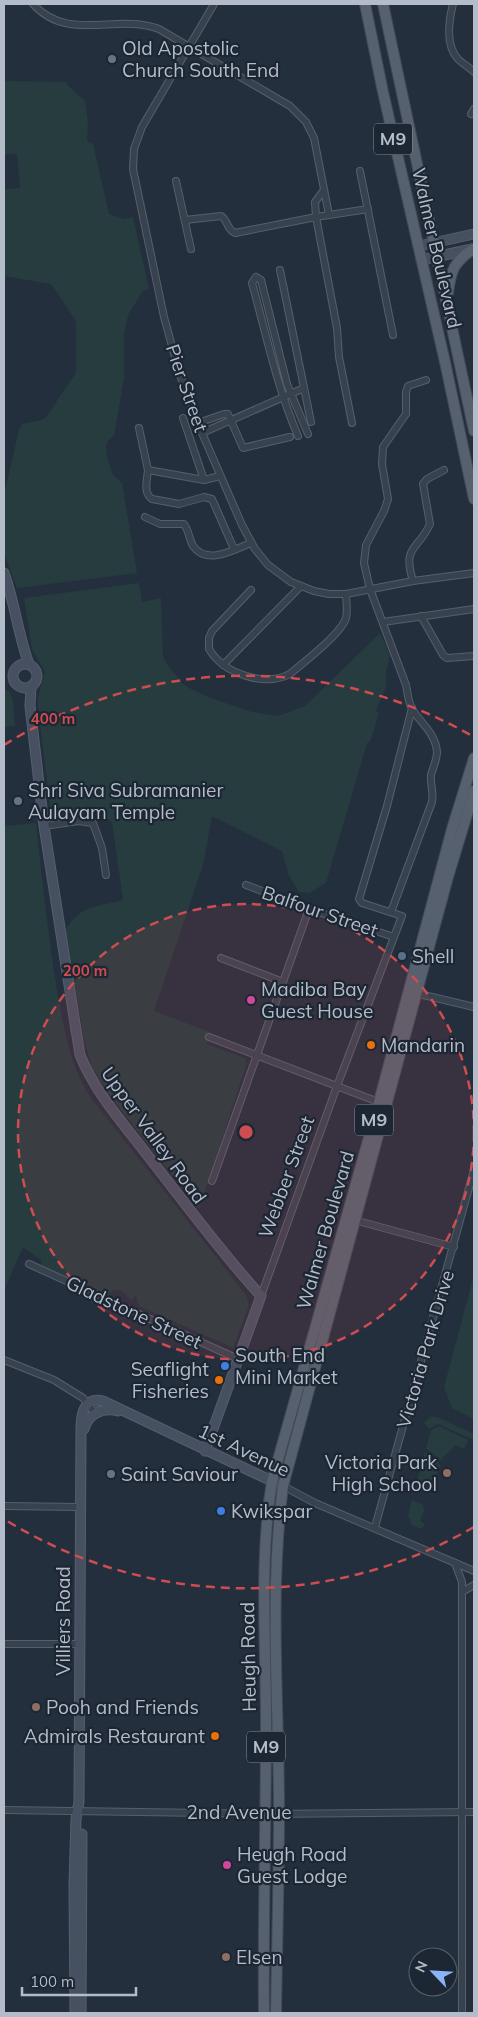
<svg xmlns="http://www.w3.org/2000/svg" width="478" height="2017" font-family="Mulish,sans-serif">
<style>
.green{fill:#263c3f}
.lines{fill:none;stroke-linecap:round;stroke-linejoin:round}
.street-casing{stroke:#565f6c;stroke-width:8}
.secondary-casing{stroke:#565f6c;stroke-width:11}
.primary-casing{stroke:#414a57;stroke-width:12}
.street{stroke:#38414e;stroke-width:6}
.secondary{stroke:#465061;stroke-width:9}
.primary{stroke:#56606e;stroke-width:10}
.ring{fill:none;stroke:#ce4d50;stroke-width:2.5;stroke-dasharray:9 6}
.worship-dot{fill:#6b7280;stroke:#1d2633;stroke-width:2}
.service-dot{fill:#5c6f8a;stroke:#1d2633;stroke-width:2}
.hotel-dot{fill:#d1479c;stroke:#1d2633;stroke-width:2}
.food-dot{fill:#e8710a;stroke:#1d2633;stroke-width:2}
.shop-dot{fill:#3f7fe0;stroke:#1d2633;stroke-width:2}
.education-dot{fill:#8d6e63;stroke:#1d2633;stroke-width:2}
.labels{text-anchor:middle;stroke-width:4.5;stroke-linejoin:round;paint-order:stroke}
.shield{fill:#1d2633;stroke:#878f9c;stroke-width:1}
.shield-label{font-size:18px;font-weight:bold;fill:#b4bcc9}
.poi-label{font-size:19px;fill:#b4bcc9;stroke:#1d2633;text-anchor:start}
.street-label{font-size:19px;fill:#b4bcc9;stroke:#1d2633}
.centre{fill:#ce4d50;stroke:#1d2633;stroke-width:2.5}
.ring-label{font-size:15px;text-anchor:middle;font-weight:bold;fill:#ce4d50;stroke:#1d2633;stroke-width:4.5;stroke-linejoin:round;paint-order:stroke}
</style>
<rect width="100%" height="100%" fill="#242f3e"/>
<g class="green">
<path d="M4,81L67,82V85L85,101L88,122L87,141L93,144L109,214L124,219L133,217L149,289L143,291L128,315L124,335V378L114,436L108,441L106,447L107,457L113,475L122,483L137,573L17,588L4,553V490H5L19,430L22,424L42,420L46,417L76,373V321L51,284L4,276V189L20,188L17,154H7L4,157Z"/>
<path d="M139,583L142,602L161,598L163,656L166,663L182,683L191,689L208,697L252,712L278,716L305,706L380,633L390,655L386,672V687L376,711L379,713L370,742L367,743L326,883L309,893L299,892L289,876L282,851L212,816L203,865L154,1011L210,1032L207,1044L245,1058L247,1063L199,1209L110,1096L92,1067L84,1040L66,929C82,904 97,907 123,900L112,822L94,812L60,818H55L51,814L38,706V697L45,672L32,649L24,598Z"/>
<path d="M4,689L9,691L13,700L15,726L4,727Z"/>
<path d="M36,823C42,879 48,934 57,990C64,1028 69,1065 91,1098L246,1295L249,1306L233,1348L139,1306L136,1295L131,1301C125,1292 117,1284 107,1296L40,1266L42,1261L23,1247L4,1290V826Z"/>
<path d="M474,1275V1419L452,1408L444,1387Z"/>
<path d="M430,1417H437L474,1434V1440L438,1424L429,1429L424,1423Z"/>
<path d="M439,1426L468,1440L464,1449L455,1445C451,1452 444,1454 441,1461L426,1448L431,1430Z"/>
<path d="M425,1453H427L441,1465L428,1492H414Z"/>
<path d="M412,1500L423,1505L424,1511L420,1521L425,1524L422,1529L412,1525L408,1516Z"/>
</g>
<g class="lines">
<defs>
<g id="street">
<path d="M33,4C68,43 117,13 159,29L290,106L306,122L314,138L329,215"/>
<path d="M214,4L142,127L134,149L133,169L164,317L180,375L202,433L242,525L255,549L268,565L291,582L314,591L329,594H346L413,581L474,573"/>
<path d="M453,4C449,20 445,45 458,59C463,64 469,67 474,72"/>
<path d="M471,114L474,109"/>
<path d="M360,171L393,335"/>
<path d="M176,181L191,249"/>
<path d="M324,190L315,202L316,217L337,328L339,357L352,423"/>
<path d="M185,220L221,216C228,220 227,230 235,233L316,217L368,209"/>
<path d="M280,270L311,422"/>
<path d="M183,418L204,480"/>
<path d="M198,423L224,414H228L243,448L290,437"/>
<path d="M139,428L148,470L204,480L220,476"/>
<path d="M202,433L304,388"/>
<path d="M298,436C277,387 266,334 252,283L256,277L261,280L287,384L308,434"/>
<path d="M148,470C147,480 143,493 152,499L179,504L204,497L212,499L234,549"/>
<path d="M145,517L160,524H184C189,531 189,539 193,546C207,566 235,549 251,543"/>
<path d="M413,581C402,545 418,551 430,524L423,484L427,479L444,470"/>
<path d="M251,590L212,631L209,638V649C224,674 264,687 290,674C304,662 341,634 346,618C348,610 346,601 346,594"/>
<path d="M421,616L443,655L447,658L474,656"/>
<path d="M383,622L474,609"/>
<path d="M223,665L301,586"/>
<path d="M44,826L78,821L93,823L102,848L106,875"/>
<path d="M246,885L309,909L394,937"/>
<path d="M391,912L432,802C434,792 430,785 431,775C433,767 437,760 437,752C436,735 423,725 414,712C408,704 408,694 406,685L370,589L364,563L366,545L384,511L388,499L382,464L383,447L406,414V392L408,386L426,380"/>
<path d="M221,958L283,982"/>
<path d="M415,993L474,1007"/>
<path d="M209,1037L381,1103"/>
<path d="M212,1181L309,909"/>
<path d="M354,1220L454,1247"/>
<path d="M29,1264L238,1359"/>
<path d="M261,1296L337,1086L402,916L362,903L359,899L387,806L412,708"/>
<path d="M4,1360L54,1380L83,1398L95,1413"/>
<path d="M283,1486L315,1503L474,1571"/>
<path d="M4,1506L80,1507"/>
<path d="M375,1527L474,1170"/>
<path d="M455,1563L462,1582V2013"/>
<path d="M462,1592L474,1585"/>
<path d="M4,1644H79"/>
<path d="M4,1810L266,1814L474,1812"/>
</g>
<g id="secondary">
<path d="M419,246L474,234"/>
<path d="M421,260L472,249"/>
<path d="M4,573C15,603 18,635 29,664"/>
<circle cx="25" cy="676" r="12"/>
<path d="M31,687L30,706L44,826L80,1055C96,1094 123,1123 148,1156C185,1203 220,1251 261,1296L205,1451"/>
<path d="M84,1429C88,1414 102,1407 118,1411"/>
<path d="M75,2013L74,1884L76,1819L79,1802L81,1430C81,1416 83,1396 103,1401L278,1484"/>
<path d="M81,2013L82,1834"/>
</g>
<g id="primary">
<path d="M365,4L383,92L445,362L474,499"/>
<path d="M383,4L474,431"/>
<path d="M448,293C451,270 454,262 473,249"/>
<path d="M264,2013C263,1916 266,1819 266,1722C266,1642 259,1561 272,1481L379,1102L452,829L474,758"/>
<path d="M276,2013C277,1946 279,1879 279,1812C279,1704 269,1594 283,1486L448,877L474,791"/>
</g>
</defs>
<use href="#street" class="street-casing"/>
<use href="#secondary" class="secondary-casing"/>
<use href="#primary" class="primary-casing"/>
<use href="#street" class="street"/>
<use href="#secondary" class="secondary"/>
<use href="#primary" class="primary"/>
</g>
<circle cx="246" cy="1132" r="228" fill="#ce4d50" fill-opacity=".12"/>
<g class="ring">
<circle cx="246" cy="1132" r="228"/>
<path d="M474 1527A456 456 0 0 1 4 1519M4 745A456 456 0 0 1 474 737"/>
</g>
<g class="worship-dot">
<circle cx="112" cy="59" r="5"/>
<circle cx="18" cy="801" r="5"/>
<circle cx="111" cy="1474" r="5"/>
</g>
<circle class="service-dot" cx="402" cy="956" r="5"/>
<g class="hotel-dot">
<circle cx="251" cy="1000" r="5"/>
<circle cx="227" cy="1865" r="5"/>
</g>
<g class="food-dot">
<circle cx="371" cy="1045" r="5"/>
<circle cx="219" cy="1380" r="5"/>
<circle cx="215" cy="1736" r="5"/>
</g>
<g class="shop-dot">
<circle cx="225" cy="1366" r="5"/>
<circle cx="221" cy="1511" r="5"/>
</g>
<g class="education-dot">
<circle cx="447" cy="1473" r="5"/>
<circle cx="36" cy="1707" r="5"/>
<circle cx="226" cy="1957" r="5"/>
</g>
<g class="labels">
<g class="shield">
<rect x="374" y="123.5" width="38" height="31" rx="4"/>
<rect x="355" y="1104.5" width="38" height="31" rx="4"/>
<rect x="247" y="1731.5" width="38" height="31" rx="4"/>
</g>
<g class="shield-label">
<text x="393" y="145">M9</text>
<text x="374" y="1126">M9</text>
<text x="266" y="1753">M9</text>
</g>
<g class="poi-label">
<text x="122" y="55">Old Apostolic<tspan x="122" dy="22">Church South End</tspan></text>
<text x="28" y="797">Shri Siva Subramanier<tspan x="28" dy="22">Aulayam Temple</tspan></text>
<text x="412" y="963">Shell</text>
<text x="261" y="996">Madiba Bay<tspan x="261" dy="22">Guest House</tspan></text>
<text x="381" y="1052">Mandarin</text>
<text x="235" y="1362">South End<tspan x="235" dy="22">Mini Market</tspan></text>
<text x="209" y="1376" text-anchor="end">Seaflight<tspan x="209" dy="22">Fisheries</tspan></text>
<text x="437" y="1469" text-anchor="end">Victoria Park<tspan x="437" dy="22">High School</tspan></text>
<text x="121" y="1481">Saint Saviour</text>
<text x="231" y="1518">Kwikspar</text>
<text x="46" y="1714">Pooh and Friends</text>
<text x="205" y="1743" text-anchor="end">Admirals Restaurant</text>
<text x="237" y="1861">Heugh Road<tspan x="237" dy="22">Guest Lodge</tspan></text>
<text x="236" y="1964">Elsen</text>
</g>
<g class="street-label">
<text transform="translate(437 248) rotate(77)" y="7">Walmer Boulevard</text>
<text transform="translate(187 388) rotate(71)" y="7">Pier Street</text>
<text transform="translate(320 911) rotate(19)" y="7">Balfour Street</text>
<text transform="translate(154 1135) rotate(54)" y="7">Upper Valley Road</text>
<text transform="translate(286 1177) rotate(-70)" y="7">Webber Street</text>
<text transform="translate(325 1230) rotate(-74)" y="7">Walmer Boulevard</text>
<text transform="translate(134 1312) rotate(25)" y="7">Gladstone Street</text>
<text transform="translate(425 1349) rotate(-74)" y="7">Victoria Park Drive</text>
<text transform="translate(244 1450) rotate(25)" y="7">1st Avenue</text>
<text transform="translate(63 1621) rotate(-90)" y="7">Villiers Road</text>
<text transform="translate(248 1657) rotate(-91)" y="7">Heugh Road</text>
<text x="239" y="1819">2nd Avenue</text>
</g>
</g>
<circle cx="246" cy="1132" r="8" class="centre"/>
<g class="ring-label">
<text x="53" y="724">400 m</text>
<text x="85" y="976">200 m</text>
</g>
<rect width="478" height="2017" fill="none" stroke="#b4bcc9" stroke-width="10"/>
<g transform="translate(433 1972) rotate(295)"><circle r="24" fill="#1d2633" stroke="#59626f"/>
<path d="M0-4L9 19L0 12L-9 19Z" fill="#8ab4f8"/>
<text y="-8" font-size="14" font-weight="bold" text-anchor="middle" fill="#b4bcc9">N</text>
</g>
<path d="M22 1987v8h114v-8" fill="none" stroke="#b4bcc9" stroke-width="2.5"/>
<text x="30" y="1987" font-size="15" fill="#b4bcc9" stroke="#1d2633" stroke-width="4" paint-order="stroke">100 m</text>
</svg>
